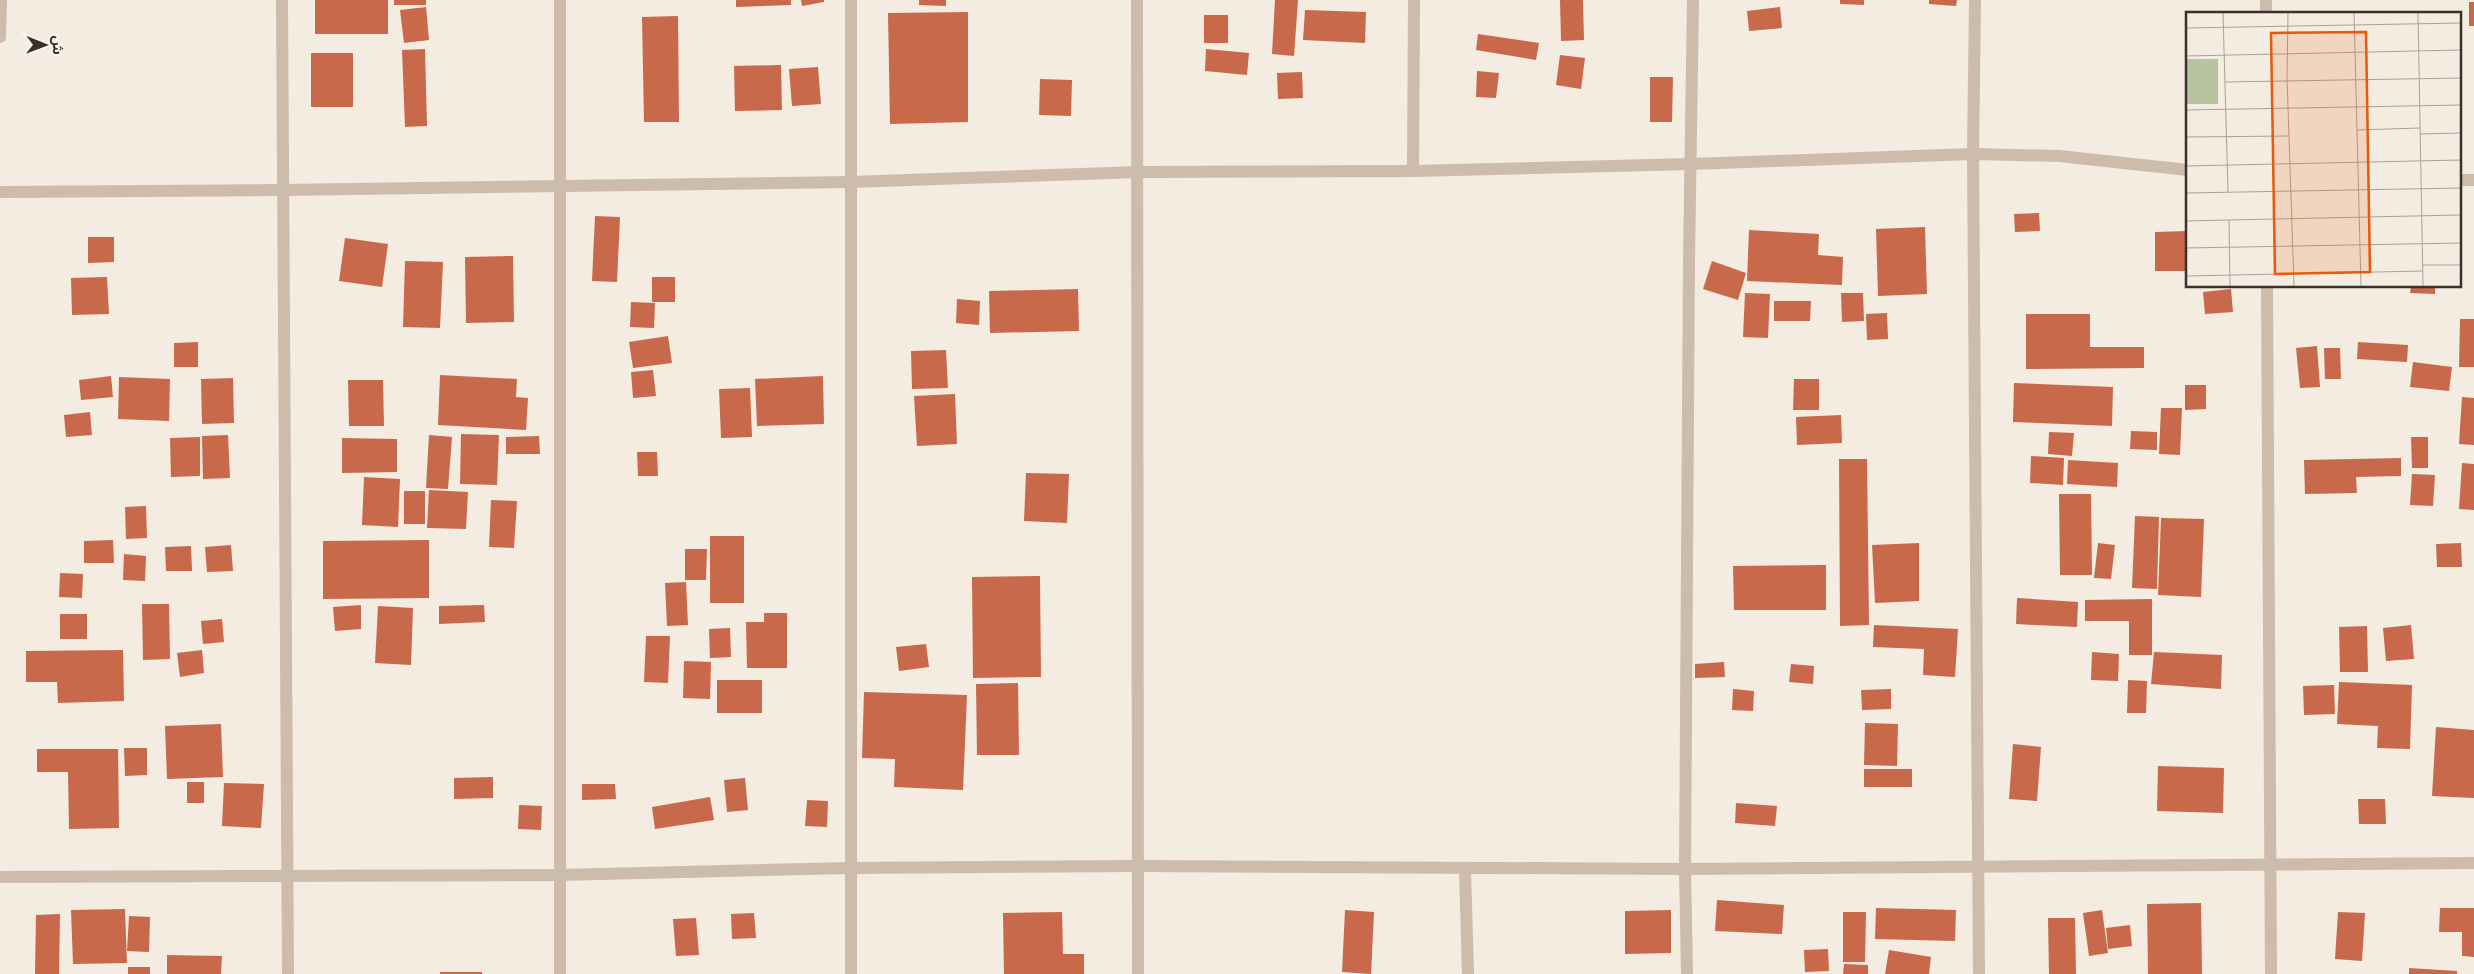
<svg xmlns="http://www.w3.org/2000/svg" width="2474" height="974" font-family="'Roboto Condensed','Noto Sans Arabic',sans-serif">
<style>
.building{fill:#c8694b}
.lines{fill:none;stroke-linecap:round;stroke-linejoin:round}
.minor{stroke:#cdbbac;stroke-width:12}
.inset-road{fill:none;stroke:#aaa098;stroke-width:1}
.view{fill:#e8590c;fill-opacity:0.15;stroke:#e8590c;stroke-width:2.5}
.inset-edge{fill:none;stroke:#3b302b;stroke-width:2.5}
</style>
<rect width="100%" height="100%" fill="#f4ebe1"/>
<g class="building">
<rect x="315" y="0" width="73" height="34"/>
<rect x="394" y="0" width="32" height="5"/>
<path d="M736,0H791V5L736,7Z"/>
<path d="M801,0H824V2L802,6Z"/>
<path d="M919,0H946V6L919,5Z"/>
<path d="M1275,0H1298L1294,56L1272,54Z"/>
<path d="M1560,0H1583L1584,40L1561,41Z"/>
<path d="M1840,0H1864V5L1840,4Z"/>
<path d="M1929,0H1957L1956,6L1929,4Z"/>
<rect x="2469" y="2" width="5" height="24"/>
<path d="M426,7L429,40L404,43L400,10Z"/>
<path d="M1780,7L1782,28L1749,31L1747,11Z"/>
<path d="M1305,10L1366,12L1365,43L1303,40Z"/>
<path d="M968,12V122L890,124L888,13Z"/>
<rect x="1204" y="15" width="24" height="28"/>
<path d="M678,16L679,122H644L642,17Z"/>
<path d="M1478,34L1539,43L1536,60L1476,50Z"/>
<path d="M425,49L427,126L405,127L402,50Z"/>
<path d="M1206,49L1249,53L1247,75L1205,71Z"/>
<rect x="311" y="53" width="42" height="54"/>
<path d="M1560,55L1585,58L1581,89L1556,85Z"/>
<path d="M781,65L782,110L735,111L734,66Z"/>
<path d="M818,67L821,104L792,106L789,69Z"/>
<path d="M1477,71L1499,73L1496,98L1476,97Z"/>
<path d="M1302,72L1303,98L1278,99L1277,73Z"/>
<path d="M1650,77H1673L1672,122H1650Z"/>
<path d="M1040,79L1072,80L1071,116L1039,115Z"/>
<path d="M2039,213L2040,231L2015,232L2014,214Z"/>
<path d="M595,216L620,217L617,282L592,281Z"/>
<path d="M1925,227L1927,294L1878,296L1876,229Z"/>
<path d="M1749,230L1819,234L1818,255L1843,257L1842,285L1747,281Z"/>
<path d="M2188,231V271H2155V232Z"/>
<path d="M88,237H114V262L88,263Z"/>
<path d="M345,238L388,244L382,287L339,281Z"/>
<path d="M513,256L514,322L466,323L465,257Z"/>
<path d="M405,261L443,262L440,328L403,327Z"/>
<path d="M1712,261L1746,273L1738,300L1703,289Z"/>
<path d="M107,277L109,314L72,315L71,278Z"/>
<rect x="652" y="277" width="23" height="25"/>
<path d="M2411,286H2435V294L2410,293Z"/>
<path d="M1078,289L1079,331L990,333L989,291Z"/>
<path d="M2231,289L2233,312L2205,314L2203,292Z"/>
<path d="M1745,293L1770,294L1768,338L1743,337Z"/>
<path d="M1841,293H1863L1864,321L1842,322Z"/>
<path d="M957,299L980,301L979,325L956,323Z"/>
<path d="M1774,301H1811L1810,321H1774Z"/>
<path d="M631,302L655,303L654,328L630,327Z"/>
<path d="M1887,313L1888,339L1867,340L1866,314Z"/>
<path d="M2026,314H2090V347H2144V368L2026,369Z"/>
<path d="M2460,319H2474V367H2459Z"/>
<path d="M668,336L672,363L633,368L629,342Z"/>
<path d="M198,342V367H174V343Z"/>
<path d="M2358,342L2408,345L2407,362L2357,359Z"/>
<path d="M2317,346L2320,387L2300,388L2296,348Z"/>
<path d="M2324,348H2340L2341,379H2325Z"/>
<path d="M946,350L948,388L912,389L911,351Z"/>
<path d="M2413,362L2452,367L2449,391L2410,387Z"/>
<path d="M653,370L656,396L633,398L631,372Z"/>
<path d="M440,375L517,379L516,397L528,398L526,430L438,425Z"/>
<path d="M111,376L113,397L81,400L79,380Z"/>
<path d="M823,376L824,424L757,426L755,379Z"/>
<path d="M119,377L170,379L169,421L118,419Z"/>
<path d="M233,378L234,423L202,424L201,379Z"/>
<path d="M1794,379H1819V410H1793Z"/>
<path d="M348,380H383L384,426H349Z"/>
<path d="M2014,383L2113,387L2112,426L2013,422Z"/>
<path d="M2185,385H2206V409L2185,410Z"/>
<path d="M750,388L752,437L721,438L719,389Z"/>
<path d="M955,394L957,444L917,446L914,396Z"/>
<path d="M2462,397L2474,398V445L2459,444Z"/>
<path d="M2161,408H2182L2180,455L2159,454Z"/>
<path d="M90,412L92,435L66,437L64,415Z"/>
<path d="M1841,415L1842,443L1797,445L1796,417Z"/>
<path d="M2131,431L2157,432V450L2130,449Z"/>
<path d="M2049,432L2074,433L2072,456L2048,454Z"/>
<path d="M461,434L499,435L497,485L460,484Z"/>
<path d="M228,435L230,478L203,479L202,436Z"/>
<path d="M429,435L452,437L448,489L426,488Z"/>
<path d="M539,436L540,454H506V437Z"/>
<path d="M200,437V476L171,477L170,438Z"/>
<path d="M2411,437H2428V468H2412Z"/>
<path d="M342,438L397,439V472L342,473Z"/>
<path d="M637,452H657L658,476H638Z"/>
<path d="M2031,456L2064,458L2063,485L2030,483Z"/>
<path d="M2401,458V476L2356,477L2357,493L2305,494L2304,460Z"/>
<path d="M1839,459H1867L1869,625L1840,626Z"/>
<path d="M2068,460L2118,463L2117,487L2067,484Z"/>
<path d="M2462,463L2474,464V510L2459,509Z"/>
<path d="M1026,473L1069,474L1067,523L1024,521Z"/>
<path d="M2412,474L2435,475L2433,506L2410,505Z"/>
<path d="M364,477L400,479L398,527L362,525Z"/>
<path d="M429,490L468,492L466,529L427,528Z"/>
<rect x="404" y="491" width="21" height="33"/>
<path d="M2059,494H2091L2092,575H2060Z"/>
<path d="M491,500L517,501L514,548L489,547Z"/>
<path d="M146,506L147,538L126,539L125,507Z"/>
<path d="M2135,516L2159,517L2157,589L2132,588Z"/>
<path d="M2161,518L2204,519L2201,597L2158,595Z"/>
<rect x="710" y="536" width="34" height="67"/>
<path d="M113,540L114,563H84V541Z"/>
<path d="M429,540V598L323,599V541Z"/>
<path d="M1919,543V601L1875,603L1872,545Z"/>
<path d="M2098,543L2115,545L2111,579L2094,578Z"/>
<path d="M2461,543L2462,567H2437L2436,544Z"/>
<path d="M231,545L233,571L207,572L205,547Z"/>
<path d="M191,546L192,571H166L165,547Z"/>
<path d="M685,549H707L706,580H685Z"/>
<path d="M124,554L146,556L145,581L123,580Z"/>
<path d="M1826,565V610H1734L1733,566Z"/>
<path d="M60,573L83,574L82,598L59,597Z"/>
<path d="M1040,576L1041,677L973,678L972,577Z"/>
<path d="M686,582L688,625L667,626L665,583Z"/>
<path d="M2017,598L2078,602L2077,627L2016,624Z"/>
<path d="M2152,599V655H2129V621H2085V600Z"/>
<path d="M142,604H169L170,659L143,660Z"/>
<path d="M361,605V629L335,631L333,607Z"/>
<path d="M484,605L485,622L439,624V606Z"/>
<path d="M378,606L413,608L411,665L375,663Z"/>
<path d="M764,613H787V668H747L746,622H764Z"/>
<rect x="60" y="614" width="27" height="25"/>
<path d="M222,619L224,642L203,644L201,621Z"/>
<path d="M1874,625L1958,629L1955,677L1923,675L1924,649L1873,647Z"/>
<path d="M2411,625L2414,659L2386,661L2383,628Z"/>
<path d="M2367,626L2368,672H2340L2339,627Z"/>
<path d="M730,628L731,657L710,658L709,629Z"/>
<path d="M646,636H670L668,683L644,682Z"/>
<path d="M926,644L929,667L899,671L896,647Z"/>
<path d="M123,650L124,701L58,703L57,682H26V651Z"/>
<path d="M202,650L204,673L180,677L177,653Z"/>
<path d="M2092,652L2119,654L2118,681L2091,680Z"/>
<path d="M2154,652L2222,655L2221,689L2151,684Z"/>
<path d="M684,661L711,662L710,699L683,698Z"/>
<path d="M1724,662L1725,677L1695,678V664Z"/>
<path d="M1791,664L1814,666L1813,684L1789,682Z"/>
<rect x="717" y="680" width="45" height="33"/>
<path d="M2128,680L2147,681L2146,713H2127Z"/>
<path d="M2339,682L2412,685L2410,749L2377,748L2378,726L2337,724Z"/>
<path d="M1018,683L1019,755H977L976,684Z"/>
<path d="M2334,685L2335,714L2304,715L2303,686Z"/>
<path d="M1733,689L1754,691L1753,711L1732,710Z"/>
<path d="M1891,689V709L1862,710L1861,690Z"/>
<path d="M864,692L967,695L963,790L894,787L895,759L862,758Z"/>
<path d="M1865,723L1898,724L1897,766L1864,765Z"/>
<path d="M221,724L223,777L167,779L165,726Z"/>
<path d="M2436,727L2474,730V798L2432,796Z"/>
<path d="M2013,744L2041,747L2037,801L2009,799Z"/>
<path d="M124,748H147V775L125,776Z"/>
<path d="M37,749H118L119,828L69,829L68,772H37Z"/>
<path d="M2158,766L2224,768L2223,813L2157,811Z"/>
<rect x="1864" y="769" width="48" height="18"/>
<path d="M493,777V798L454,799V778Z"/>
<path d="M745,778L748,810L727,812L724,780Z"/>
<rect x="187" y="782" width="17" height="21"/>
<path d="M224,783L264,784L261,828L222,826Z"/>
<path d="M582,784H615L616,799L582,800Z"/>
<path d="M710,797L714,820L655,829L652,807Z"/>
<path d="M2358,799H2385L2386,824H2359Z"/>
<path d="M807,800L828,801L827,827L805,826Z"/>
<path d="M1736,803L1777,806L1775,826L1735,823Z"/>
<path d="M519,805L542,806L541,830L518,829Z"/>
<path d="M1717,900L1784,905L1782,934L1715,931Z"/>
<path d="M2201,903L2202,974H2148L2147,904Z"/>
<path d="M1876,908L1956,910L1955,941L1875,939Z"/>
<path d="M2440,908H2474V957L2462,956V932H2439Z"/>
<path d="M125,909L127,963L73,964L71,910Z"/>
<path d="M1345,910L1374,912L1371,974L1342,972Z"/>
<path d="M1671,910V953L1625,954V911Z"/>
<path d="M2102,910L2108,953L2089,956L2083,913Z"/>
<path d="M1062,912L1063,954H1084V974H1004L1003,913Z"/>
<path d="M1843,912H1866L1865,962H1843Z"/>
<path d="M2338,912L2365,913L2362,961L2335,959Z"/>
<path d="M754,913L756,938L732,939L731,914Z"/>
<path d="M60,914L59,974H35L36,915Z"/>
<path d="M129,916L150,917L149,952L127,951Z"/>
<path d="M696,918L699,955L676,956L673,919Z"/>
<path d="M2048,918H2075L2076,974H2049Z"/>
<path d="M2130,925L2132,946L2108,949L2106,928Z"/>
<path d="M1828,949L1829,971L1805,972L1804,950Z"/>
<path d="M1889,950L1931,957L1929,974H1885Z"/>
<path d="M167,955L222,956L221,974H167Z"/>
<path d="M1844,964L1868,965V974H1843Z"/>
<rect x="128" y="967" width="22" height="7"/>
<path d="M2409,968L2457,971V974H2409Z"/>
<rect x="440" y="972" width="42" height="2"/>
</g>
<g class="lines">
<g class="minor">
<path d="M282,0L288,974"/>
<path d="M560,0V974"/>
<path d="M1137,0L1138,974"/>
<path d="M1975,0L1973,154L1979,974"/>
<path d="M2266,0V14"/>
<path d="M0,37L1,0"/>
<path d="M1413,171L1414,0"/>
<path d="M2460,180H2474"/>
<path d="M0,192L282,190L850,182L1138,172L1413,171L1690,164L1973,154L2059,156L2188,170"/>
<path d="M2267,286L2271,974"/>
<path d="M1465,869L1468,974"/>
<path d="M0,877L559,875L850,868L1138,866L1685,869L2474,863"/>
<path d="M851,974V0"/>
<path d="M1687,974L1685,869L1689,260L1693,0"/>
</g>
</g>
<g transform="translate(2186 12)">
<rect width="275" height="275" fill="#f4ebe1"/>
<path d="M0,47H32V92H0Z" fill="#b8c4a0"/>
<path class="inset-road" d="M37,1L42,180M102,1L101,65L108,274M168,1L175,274M232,1L237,274M0,16L275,11M0,44L275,38M39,70L275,66M0,98L275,93M171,118L234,116M234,122L275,121M0,125L103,124M0,154L275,148M0,181L275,176M0,209L43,208M0,236L275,231M237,253H275M0,264L237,259M44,274L43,208L275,203"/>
<path class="view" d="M180,20L184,260L89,262L85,21Z"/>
<rect width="275" height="275" class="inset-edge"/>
</g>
<g transform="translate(45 45) rotate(91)" stroke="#fbf5ee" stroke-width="4" paint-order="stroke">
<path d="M0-4L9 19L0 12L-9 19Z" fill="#3b302b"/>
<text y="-8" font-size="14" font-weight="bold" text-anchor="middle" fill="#3b302b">ش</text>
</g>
</svg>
